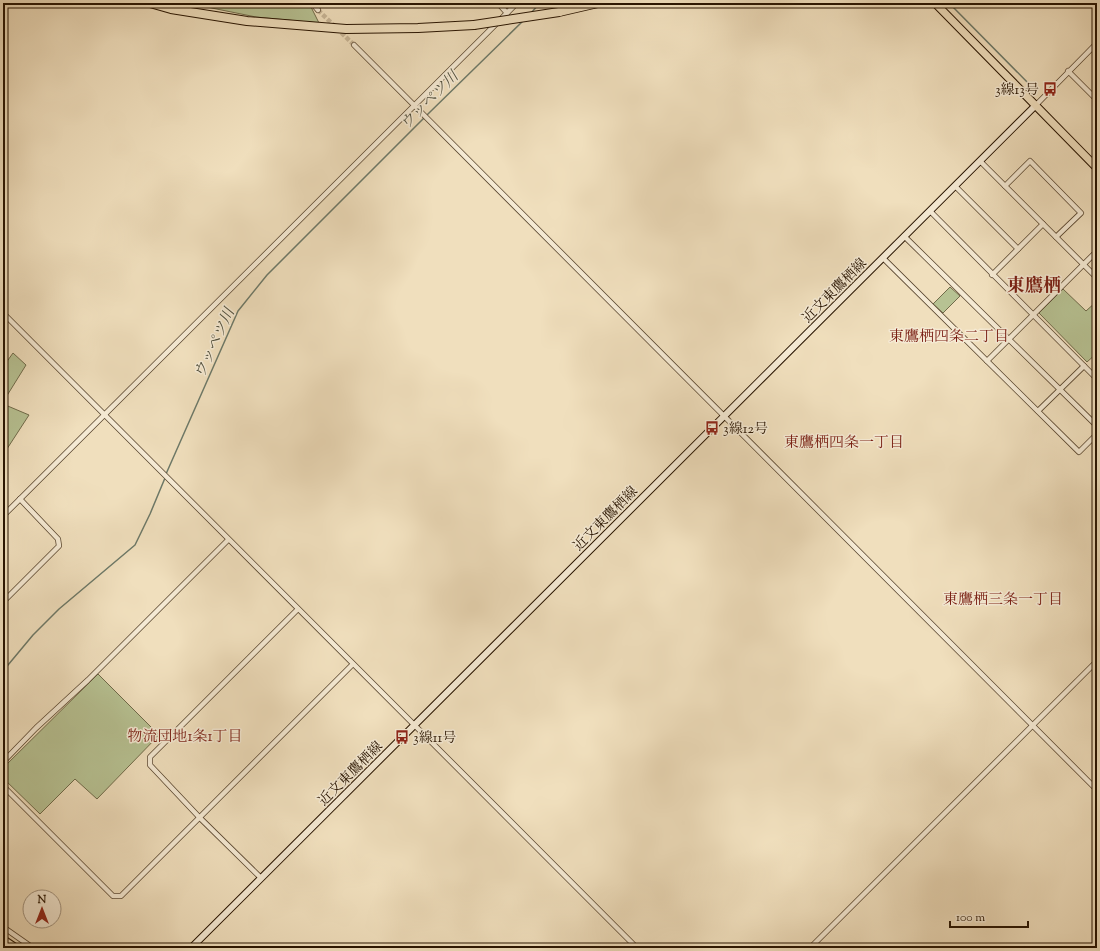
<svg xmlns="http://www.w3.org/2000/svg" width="1100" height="951" font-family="'Sorts Mill Goudy','Noto Serif JP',serif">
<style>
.green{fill:#b7c293;stroke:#706b4a}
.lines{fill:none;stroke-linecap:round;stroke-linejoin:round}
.stream{stroke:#6d7968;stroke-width:1.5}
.street-tunnel{stroke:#c8b697;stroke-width:4.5;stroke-dasharray:4.5 2;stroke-linecap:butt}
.street-casing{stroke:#5a4730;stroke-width:6}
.secondary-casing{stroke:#281401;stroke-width:8}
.primary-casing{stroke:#281401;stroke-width:9}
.highway-casing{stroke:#281401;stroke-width:10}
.street{stroke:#f5ead4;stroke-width:4.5}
.secondary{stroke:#f5ead4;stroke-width:6}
.primary{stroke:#f0dfbd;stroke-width:7}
.highway{stroke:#f0dfbd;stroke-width:8}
.highway-bridge-casing{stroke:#281401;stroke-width:10;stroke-linecap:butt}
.highway-bridge{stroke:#f0dfbd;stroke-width:8}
.labels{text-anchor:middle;stroke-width:3;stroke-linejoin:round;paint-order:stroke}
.poi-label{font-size:14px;fill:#281401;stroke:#f5ead4;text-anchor:start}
.street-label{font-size:14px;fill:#281401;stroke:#f5ead4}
.water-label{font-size:15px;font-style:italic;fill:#504f3d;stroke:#f5ead4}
.neighbourhood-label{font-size:15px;fill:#7a1f14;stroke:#f5ead4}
.district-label{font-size:18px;font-weight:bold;fill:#7a1f14;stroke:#f5ead4}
</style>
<rect width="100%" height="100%" fill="#f0dfbd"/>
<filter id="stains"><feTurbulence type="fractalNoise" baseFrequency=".005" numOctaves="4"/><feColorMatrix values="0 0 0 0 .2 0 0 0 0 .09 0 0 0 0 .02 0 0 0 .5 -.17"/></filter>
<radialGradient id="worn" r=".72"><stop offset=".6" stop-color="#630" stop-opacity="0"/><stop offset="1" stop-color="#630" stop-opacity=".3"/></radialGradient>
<g class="green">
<path d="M187,3H309L319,23L256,17Z"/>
<path d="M950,287L960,296L943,313L933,304Z"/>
<path d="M1063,289L1086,311L1097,301V353L1087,362L1039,313Z"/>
<path d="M13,353L26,365L3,402V367Z"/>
<path d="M3,404L29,415L3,455Z"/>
<path d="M98,674L159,735L97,799L75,779L40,814L3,778V768Z"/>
</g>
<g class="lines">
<g class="stream">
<path d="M949,3L1032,87"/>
<path d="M531,13L540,3"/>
<path d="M166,474L238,311L267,275L430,112L524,20"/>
<path d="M3,671L33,635L59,609L135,545L150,514L165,478"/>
</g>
<path class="street-tunnel" d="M318,10L354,45"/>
<defs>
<g id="street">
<path d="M312,3L318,10"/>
<path d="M356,3H389"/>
<path d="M498,3L507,13"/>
<path d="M316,7L321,3"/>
<path d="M354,45L1097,790"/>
<path d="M1068,71L1097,100"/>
<path d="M1035,106L1097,43"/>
<path d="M980,161L1097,278"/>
<path d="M955,186L1018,249"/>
<path d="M1005,186L1030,161L1081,213L1056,237"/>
<path d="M930,211L1097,379"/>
<path d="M904,236L1097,426"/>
<path d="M883,258L1079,452L1097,434"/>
<path d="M992,275L1043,224"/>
<path d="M3,313L637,948"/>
<path d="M987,361L1097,251"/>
<path d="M1038,411L1084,366"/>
<path d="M3,516L517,3"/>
<path d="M3,602L59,546L58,539L20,499"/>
<path d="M3,762L36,728L88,680L228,540"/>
<path d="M3,786L113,896H121L353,664"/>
<path d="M261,878L200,818L150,765V757L298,609"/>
<path d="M3,927L33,948"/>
<path d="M810,948L1097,661"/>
</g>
<path id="secondary" d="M191,948L1035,106"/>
<path id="primary" d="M935,3L1097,168"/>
<g id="highway">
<path d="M150,3L171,9L247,21L346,29L418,28L474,25"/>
<path d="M559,12L598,3"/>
<path d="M3,940L15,948"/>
</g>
</defs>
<use href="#street" class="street-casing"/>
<use href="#secondary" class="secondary-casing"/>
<use href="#primary" class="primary-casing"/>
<use href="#highway" class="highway-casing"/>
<use href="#street" class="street"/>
<use href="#secondary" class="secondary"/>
<use href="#primary" class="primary"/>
<use href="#highway" class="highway"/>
<defs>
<path id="highway-bridge" d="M474,25L559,12"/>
</defs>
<use href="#highway-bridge" class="highway-bridge-casing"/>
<use href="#highway-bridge" class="highway-bridge"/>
</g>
<defs>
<symbol id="bus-bare" viewBox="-9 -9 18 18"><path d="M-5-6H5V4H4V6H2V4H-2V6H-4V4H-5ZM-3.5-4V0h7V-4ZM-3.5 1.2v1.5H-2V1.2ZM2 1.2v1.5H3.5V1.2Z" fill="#8f2418" stroke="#f5ead4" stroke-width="2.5" paint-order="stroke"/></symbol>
</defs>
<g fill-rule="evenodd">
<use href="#bus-bare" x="1040" y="79" width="20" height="20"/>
<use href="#bus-bare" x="702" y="418" width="20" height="20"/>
<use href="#bus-bare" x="392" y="727" width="20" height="20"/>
</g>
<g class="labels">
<g class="poi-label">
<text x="1039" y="94" text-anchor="end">3線13号</text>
<text x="723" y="433">3線12号</text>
<text x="413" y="742">3線11号</text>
</g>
<g class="street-label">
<text transform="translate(834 290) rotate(-45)" y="5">近文東鷹栖線</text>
<text transform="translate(605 518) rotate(-45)" y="5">近文東鷹栖線</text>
<text transform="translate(350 773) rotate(-45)" y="5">近文東鷹栖線</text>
</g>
<g class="water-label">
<text transform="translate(429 100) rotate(-45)" y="5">ウッペツ川</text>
<text transform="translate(214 343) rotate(-65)" y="5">ウッペツ川</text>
</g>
<g class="neighbourhood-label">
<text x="949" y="341">東鷹栖四条二丁目</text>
<text x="844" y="447">東鷹栖四条一丁目</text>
<text x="1003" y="604">東鷹栖三条一丁目</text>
<text x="185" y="741">物流団地1条1丁目</text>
</g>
<g class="district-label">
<text x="1034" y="291">東鷹栖</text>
</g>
</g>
<rect width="1100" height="951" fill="none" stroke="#f0dfbd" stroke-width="16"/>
<rect x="4" y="4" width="1092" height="943" fill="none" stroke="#281401" stroke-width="2"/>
<rect x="8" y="8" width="1084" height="935" fill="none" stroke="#281401"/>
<g transform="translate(42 909)"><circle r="19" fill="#f5ead4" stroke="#a39480"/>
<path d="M0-3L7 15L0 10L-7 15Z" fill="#8f2418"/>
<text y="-6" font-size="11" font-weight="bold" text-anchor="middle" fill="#281401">N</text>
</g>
<path d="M950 921v6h78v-6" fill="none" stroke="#281401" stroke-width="2"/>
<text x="956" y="921" font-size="12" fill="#281401" stroke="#f5ead4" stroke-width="3" paint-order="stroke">100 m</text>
<rect width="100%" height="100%" filter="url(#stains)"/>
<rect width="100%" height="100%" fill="url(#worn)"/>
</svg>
